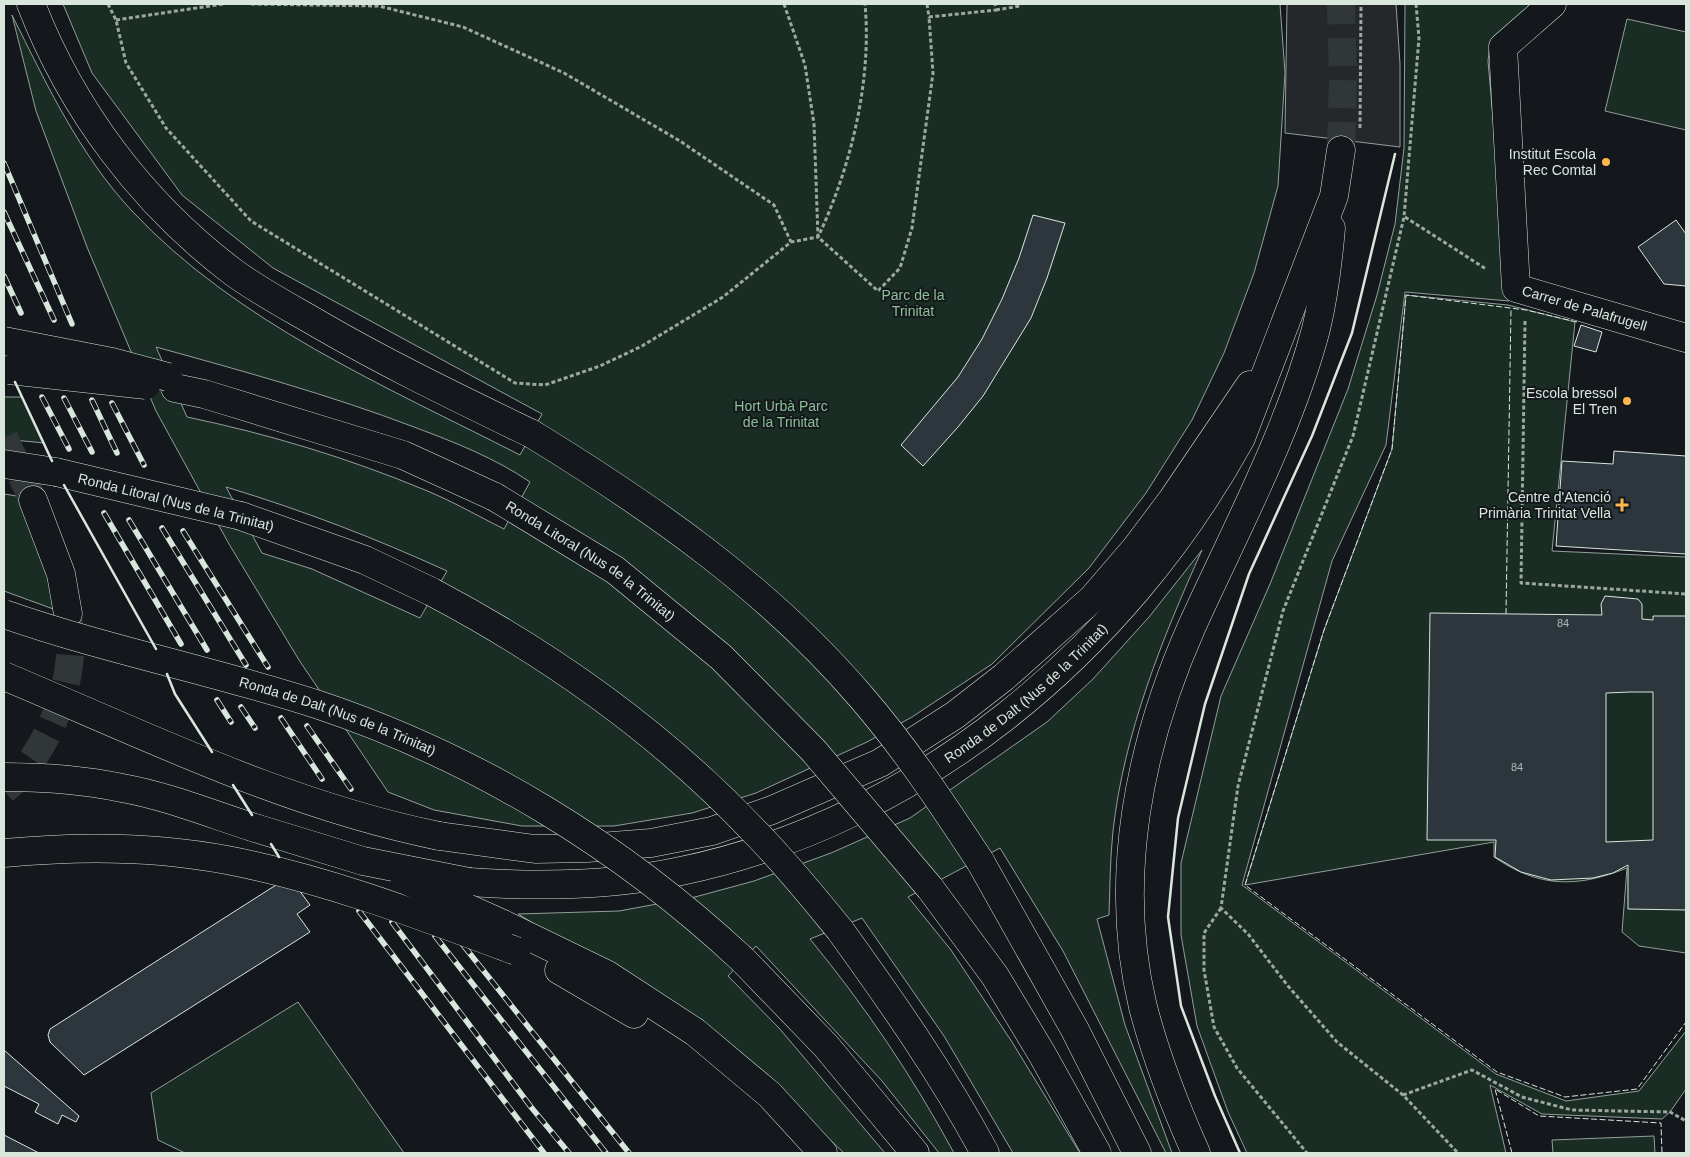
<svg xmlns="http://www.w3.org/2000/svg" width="1690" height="1157" font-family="Helvetica,sans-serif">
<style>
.green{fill:#1a2d24;stroke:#939e99;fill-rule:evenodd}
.parking{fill:#24282b;stroke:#939e99}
.building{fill:#2c363c;stroke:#d8e6dc;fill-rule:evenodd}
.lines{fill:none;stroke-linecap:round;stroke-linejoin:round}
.highway-tunnel{stroke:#313739;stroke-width:28;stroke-dasharray:28 14;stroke-linecap:butt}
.minor-casing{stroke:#d8e6dc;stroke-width:29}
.highway-casing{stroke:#d8e6dc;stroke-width:29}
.path{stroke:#9da8a2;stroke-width:3;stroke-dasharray:4 2.5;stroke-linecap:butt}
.minor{stroke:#14181c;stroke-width:28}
.highway{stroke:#14181c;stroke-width:28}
.rail-casing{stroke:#d8e6dc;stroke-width:5.5}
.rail{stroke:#14181c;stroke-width:4;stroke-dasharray:11;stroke-linecap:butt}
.highway-bridge-casing{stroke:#d8e6dc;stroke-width:29;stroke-linecap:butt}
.highway-bridge{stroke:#14181c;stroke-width:28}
.fence{stroke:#d8e6dc;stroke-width:1;stroke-dasharray:6 2.5;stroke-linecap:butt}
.wall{stroke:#d8e6dc;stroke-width:2.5}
.poi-dot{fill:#ffb74d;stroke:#14181c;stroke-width:2}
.labels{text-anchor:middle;stroke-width:4;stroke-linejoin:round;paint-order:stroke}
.number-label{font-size:11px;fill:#adbab4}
.poi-label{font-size:14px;fill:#d8e6dc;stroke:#14181c;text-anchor:end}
.park-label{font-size:14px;fill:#8ac095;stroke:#14181c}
.street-label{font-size:14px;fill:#d8e6dc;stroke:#14181c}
</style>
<rect width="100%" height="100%" fill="#14181c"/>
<g class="green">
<path d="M63,4H1280L1285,73L1278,186L1254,273L1224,353L1192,420L1146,493L1089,568L992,664L912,717L867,742L756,793L692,813L614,826H522L434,810L388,792L299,660L229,544L156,411L87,247L36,111L12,15C46,83 79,154 132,211C237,323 385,386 520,455L542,414L273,268L182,195L92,73ZM156,347C243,371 330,395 414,427C454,442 495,458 530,482L504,529C478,516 452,501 425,490C348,458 269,434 187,417ZM226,487C302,510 375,538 447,571L420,618L312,569L262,553Z"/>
<path d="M1405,4H1534L1490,44L1488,61L1509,301L1405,292L1386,445L1332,561L1242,885L1496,1074L1566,1101L1639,1091L1686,1031V1089L1670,1112L1662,1119L1542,1114L1490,1085L1506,1153H1247L1228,1112L1197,1026L1181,935V863L1221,696L1270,584L1348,389L1377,295L1395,224L1404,148Z"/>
<path d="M1627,19L1686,32V130L1605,111Z"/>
<path d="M1406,295L1508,305L1575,322L1552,551L1686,557V953L1639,946L1622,932L1627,868C1577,888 1539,888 1494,857V842L1245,885L1324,630L1392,449Z"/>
<path d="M4,397H22L44,443L4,439Z"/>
<path d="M4,494L17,496C34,534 48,570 56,610L4,591Z"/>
<path d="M1202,550C1162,639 1124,733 1113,831C1110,859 1110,887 1109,915L1097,919L1125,1025L1172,1153H1166L1063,951L1000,848L908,897L951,950L1012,1042L1080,1153H1013L944,1036L862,918L810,939C865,1006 913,1077 954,1153H939L882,1081L756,946L728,976L779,1028L885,1153H844L757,1071L674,1008L518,914L619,911L695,897L754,881L831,853L910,818L1047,722L1093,679L1149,617Z"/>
<path d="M298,1002L404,1153H185L158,1140L151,1093Z"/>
<path d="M1654,1136L1655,1153H1553L1552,1140Z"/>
</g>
<path class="parking" d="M1287,4H1396L1400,64V147L1285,133Z"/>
<g class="building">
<path d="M1033,215L1065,223L1047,278L1031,318L983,396L958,427L923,466L901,445L958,377L982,339L1002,299L1019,258Z"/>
<path d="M1676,220L1686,234V286L1664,284L1638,247Z"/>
<path d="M1581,325L1602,332L1596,352L1574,346Z"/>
<path d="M1614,451L1686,456V554L1556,546L1562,461L1613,464Z"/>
<path d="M1605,596L1638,599L1642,604V619L1653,620V616H1686V910L1628,909V865L1613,873L1593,878L1551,880L1521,872L1495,857L1496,840H1427L1430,613L1602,615L1601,604ZM1630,692H1653V840L1606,842V693Z"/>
<path d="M276,885L299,890L310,905L297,914L310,932L84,1075L50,1042L48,1035L50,1029Z"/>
<path d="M4,1050L79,1116L76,1122L62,1115L58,1124L35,1112L39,1104L4,1086Z"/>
<path d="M4,1135L39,1153H4Z"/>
</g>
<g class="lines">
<g class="highway-tunnel">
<path d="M1341,150L1343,77L1341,4"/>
<path d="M4,438L33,500"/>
<path d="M4,790C40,762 67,702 70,656C71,642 69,628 68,614"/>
</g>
<defs>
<g id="minor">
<path id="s1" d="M1552,4L1503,47L1516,288L1686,338"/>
</g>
<g id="highway">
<path d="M31,4C72,110 142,203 233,272C260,292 291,308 320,325C389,365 460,399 532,434"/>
<path d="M175,388L204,394L403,455L495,497"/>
<path d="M4,464L56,472"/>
<path d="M33,500L61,574L68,614"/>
<path d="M241,516L365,560L432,592"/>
<path d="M4,777C43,777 84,780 122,788C167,796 211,814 255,828"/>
<path d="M439,836L535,849L587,848L651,843L712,831L772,810L880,763L955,715L1004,677L1093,598L1136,548L1172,500L1250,385"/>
<path d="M980,861L1075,1030L1137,1153"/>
<path id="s2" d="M469,882C540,887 612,886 681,871C920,821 1125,650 1241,438L1334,196L1341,150"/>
<path d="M930,888L995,976L1042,1054L1097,1153"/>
<path d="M503,924L606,974L695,1032L770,1095L823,1153"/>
<path d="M840,930C892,1002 943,1075 985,1153"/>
<path d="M743,960L826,1046L915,1153"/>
<path d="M559,970L634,1014"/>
<path d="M1196,1153C1175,1106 1156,1057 1143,1007C1112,879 1139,745 1192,626C1235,531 1289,431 1316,329C1324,296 1328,263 1331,228"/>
</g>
</defs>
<use href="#minor" class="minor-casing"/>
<use href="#highway" class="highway-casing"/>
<g class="path">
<path d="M108,4L116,20L126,63L166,128L251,221L515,383L545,385L600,366L642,346L723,297L791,242L818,237C851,167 872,81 865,4"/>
<path d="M251,4L379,6L463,27L564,73L680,141L774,205L791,242"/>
<path d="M784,4L805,65L814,124L818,237L878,291L900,268L912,228L933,73L929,17"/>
<path d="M927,4L929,17L996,10L995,4"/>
<path d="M1416,4L1419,38L1404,217L1353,436L1283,611L1238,786L1221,908L1248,934L1288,986L1337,1042L1403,1095L1458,1153"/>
<path d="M996,10L1020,6V4"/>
<path d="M116,20L223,4"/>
<path d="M1360,128L1361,4"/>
<path d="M1405,217L1486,269"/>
<path d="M1525,321L1521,583L1686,594"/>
<path d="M1221,908L1204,933V970L1214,1027L1237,1068L1307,1153"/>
<path d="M1403,1095L1472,1070L1522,1097L1572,1110L1670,1112L1686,1121"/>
</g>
<use href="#minor" class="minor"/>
<use href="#highway" class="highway"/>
<defs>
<g id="rail">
<path d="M4,163L72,324"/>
<path d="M4,212L54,320"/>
<path d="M4,276L21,313"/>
<path d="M42,397L69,449"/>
<path d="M64,398L92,452"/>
<path d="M92,400L117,453"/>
<path d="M112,403L144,465"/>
<path d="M104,513L181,644"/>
<path d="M129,520L207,650"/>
<path d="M162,528L246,665"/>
<path d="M183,531L268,667"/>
<path d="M217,700L231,722"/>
<path d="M241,707L255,728"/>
<path d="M281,718L322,779"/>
<path d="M307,726L351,789"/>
<path d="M359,911L544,1153"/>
<path d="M392,922L531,1107L569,1153"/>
<path d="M435,936L606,1153"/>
<path d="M463,945L629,1153"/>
</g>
</defs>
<use href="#rail" class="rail-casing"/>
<use href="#rail" class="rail"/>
<defs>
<g id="highway-bridge">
<path d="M4,341L112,362L168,377"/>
<path d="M9,370L146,385"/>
<path d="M532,434C653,508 769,589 862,698C906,749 943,805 980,861"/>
<path d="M56,472L241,516"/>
<path id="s3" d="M495,497L615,570L721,657L813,750L930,888"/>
<path d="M432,592C551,655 660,732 753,830C784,861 812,896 840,930"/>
<path id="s4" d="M4,614C107,650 215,671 319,705C477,758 621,846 743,960"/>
<path d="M4,676C147,736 286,805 439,836"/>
<path d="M255,828L363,861L469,882"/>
<path d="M4,853C77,846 154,846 227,860C326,879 422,916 516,951"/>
<path d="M405,880L503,924"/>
</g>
</defs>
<use href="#highway-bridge" class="highway-bridge-casing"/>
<use href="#highway-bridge" class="highway-bridge"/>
<g class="fence">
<path d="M1577,322L1526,310L1406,295L1392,449L1324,630L1245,885L1497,1072L1565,1097L1637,1089L1686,1022"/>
<path d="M1506,614L1511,308"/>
<path d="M1512,1153L1495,1089L1539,1116L1661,1123L1662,1153"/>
</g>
<g class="wall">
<path d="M15,382L52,461"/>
<path d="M64,485L156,649"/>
<path d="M167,674L175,694L212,752"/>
<path d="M233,785L252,815"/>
<path d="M271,844L279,857"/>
<path d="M1240,1153L1215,1096L1181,1006L1168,917L1178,818L1205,704L1249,574L1312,436L1352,333L1395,154"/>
</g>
</g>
<g class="poi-dot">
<circle cx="1606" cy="162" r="5"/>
<circle cx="1627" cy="401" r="5"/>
<path d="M1619.5 497.5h5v5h5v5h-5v5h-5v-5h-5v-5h5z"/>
</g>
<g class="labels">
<g class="number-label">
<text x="1563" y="627">84</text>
<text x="1517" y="771">84</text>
</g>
<g class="poi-label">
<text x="1596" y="159">Institut Escola<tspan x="1596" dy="16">Rec Comtal</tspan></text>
<text x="1617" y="398">Escola bressol<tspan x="1617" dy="16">El Tren</tspan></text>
<text x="1611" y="502">Centre d'Atenció<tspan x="1611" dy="16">Primària Trinitat Vella</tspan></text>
</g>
<g class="park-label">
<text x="913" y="300">Parc de la<tspan x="913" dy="16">Trinitat</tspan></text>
<text x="781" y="411">Hort Urbà Parc<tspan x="781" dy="16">de la Trinitat</tspan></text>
</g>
<g class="street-label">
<text dy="5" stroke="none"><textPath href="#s1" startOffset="378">Carrer de Palafrugell</textPath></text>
<text transform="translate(176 502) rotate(14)" y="5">Ronda Litoral (Nus de la Trinitat)</text>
<text dy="5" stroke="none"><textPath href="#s3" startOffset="115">Ronda Litoral (Nus de la Trinitat)</textPath></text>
<text dy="5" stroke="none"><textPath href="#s2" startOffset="606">Ronda de Dalt (Nus de la Trinitat)</textPath></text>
<text dy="5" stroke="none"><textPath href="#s4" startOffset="349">Ronda de Dalt (Nus de la Trinitat)</textPath></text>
</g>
</g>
<rect width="1690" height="1157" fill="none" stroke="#d8e6dc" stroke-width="10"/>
</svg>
